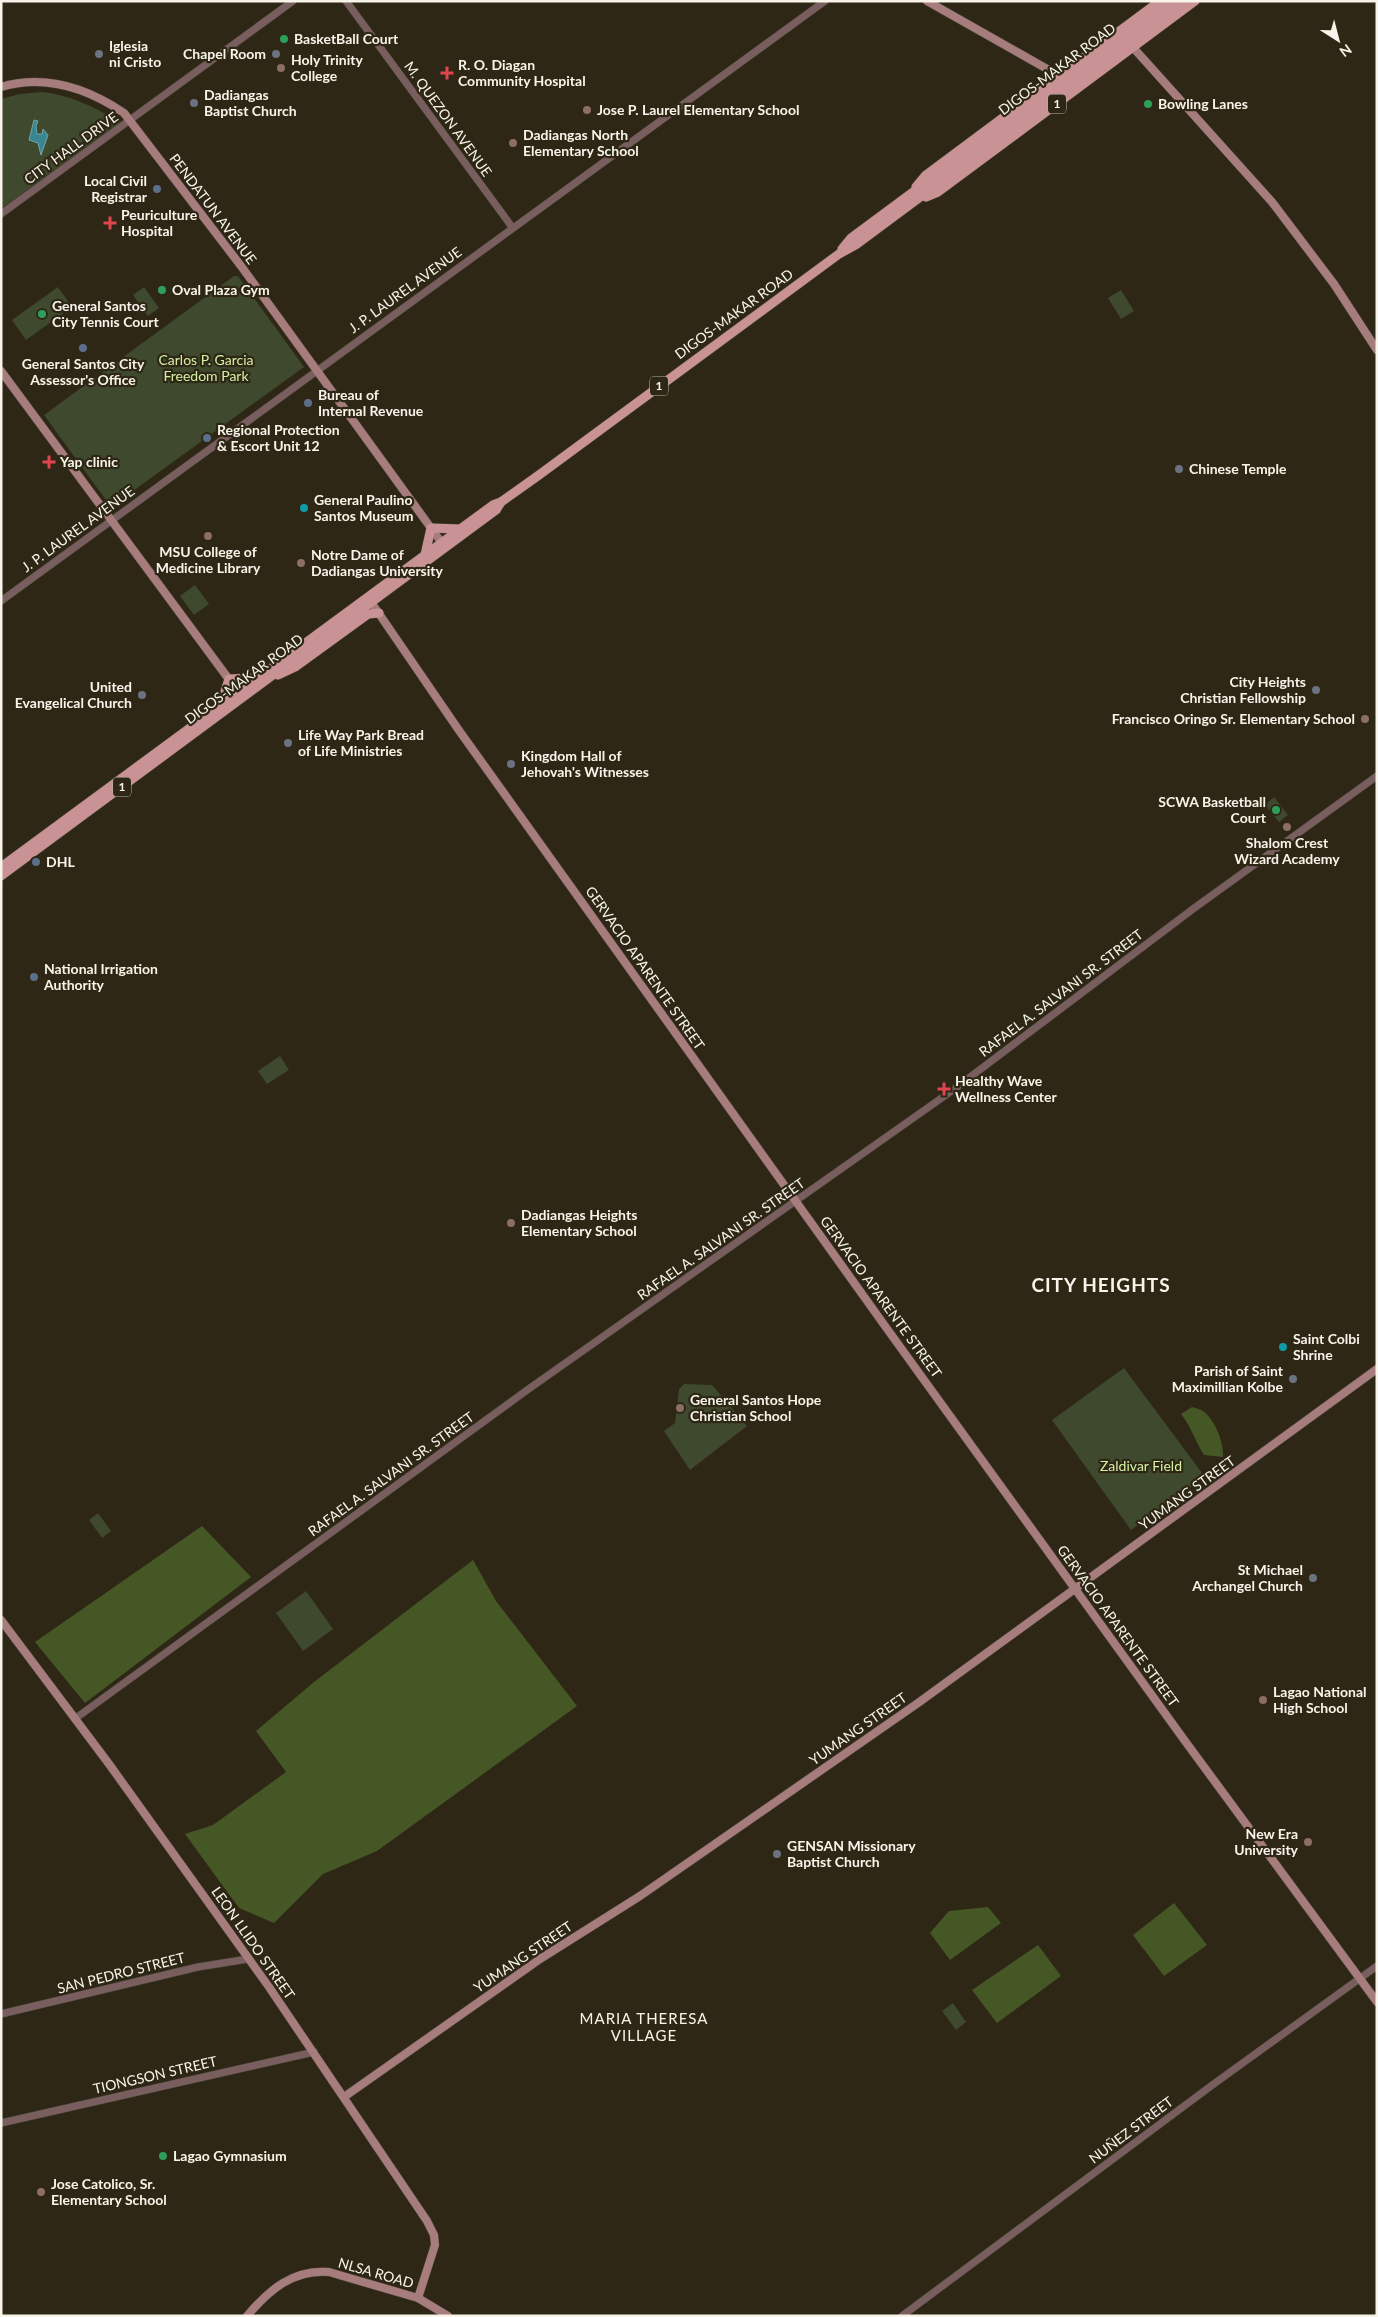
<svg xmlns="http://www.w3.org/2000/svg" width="1378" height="2317" font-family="Lato,sans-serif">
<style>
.green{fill:#3e492d}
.forest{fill:#465726}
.water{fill:#398591;stroke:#72a6ab}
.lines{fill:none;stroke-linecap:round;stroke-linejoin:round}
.tertiary-casing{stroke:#4a4434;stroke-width:8}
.secondary-casing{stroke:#4a4434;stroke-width:9}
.primary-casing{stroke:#4a4434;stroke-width:10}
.tertiary{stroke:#785e5e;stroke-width:7}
.secondary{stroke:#a67c7d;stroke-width:8}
.primary{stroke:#c99395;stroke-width:9}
.leisure-dot{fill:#2e9e5b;stroke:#2e2716;stroke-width:2}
.worship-dot{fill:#6b7280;stroke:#2e2716;stroke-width:2}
.education-dot{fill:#8d6e63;stroke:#2e2716;stroke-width:2}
.health-dot{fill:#e0444e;stroke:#2e2716;stroke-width:2}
.service-dot{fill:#5c6f8a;stroke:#2e2716;stroke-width:2}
.culture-dot{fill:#0f9aa8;stroke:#2e2716;stroke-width:2}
.labels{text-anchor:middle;stroke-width:4.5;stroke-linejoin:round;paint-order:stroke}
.shield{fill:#2e2716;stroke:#bbb6aa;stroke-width:1}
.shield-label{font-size:12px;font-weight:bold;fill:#f8f4e9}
.poi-label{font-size:14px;font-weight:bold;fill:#f8f4e9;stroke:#2e2716;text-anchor:start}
.street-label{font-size:14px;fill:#f8f4e9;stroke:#2e2716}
.park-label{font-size:14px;fill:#d3f1a3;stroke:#2e2716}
.neighbourhood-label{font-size:15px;letter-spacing:1px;fill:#f8f4e9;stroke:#2e2716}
.district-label{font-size:19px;font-weight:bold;letter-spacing:1px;fill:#f8f4e9;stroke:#2e2716}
</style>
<rect width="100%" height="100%" fill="#2e2716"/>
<g class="green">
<path d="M42,92C74,96 93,107 121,122L1,209V99L20,94Z"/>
<path d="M234,276H238L304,367L111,507L44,415Z"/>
<path d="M58,287L72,307L26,340L12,320Z"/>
<path d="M144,287L159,308L148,316L133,295Z"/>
<path d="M1121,290L1134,311L1121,319L1108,298Z"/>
<path d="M195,585L209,604L194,615L180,596Z"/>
<path d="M1274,797L1288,815L1279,822L1265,805Z"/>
<path d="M280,1056L289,1070L267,1084L258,1071Z"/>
<path d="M1124,1368L1205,1477L1131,1530L1052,1420Z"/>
<path d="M684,1384L712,1385L747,1426L690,1470L664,1431L675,1423L679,1389Z"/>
<path d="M98,1513L111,1531L102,1538L89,1520Z"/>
<path d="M306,1591L333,1629L303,1651L276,1613Z"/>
<path d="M953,2003L966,2022L956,2030L942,2011Z"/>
</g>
<g class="forest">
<path d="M1192,1407C1195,1408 1200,1409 1203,1411C1215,1420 1224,1442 1223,1457L1204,1455C1195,1441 1192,1428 1181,1414Z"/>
<path d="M202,1526L251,1577L85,1703L35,1642Z"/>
<path d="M473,1560L496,1601L577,1706L377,1851L323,1874L274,1923L239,1908L185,1834L213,1825L286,1772L256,1731L314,1682Z"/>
<path d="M1174,1903L1207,1945L1164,1976L1133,1935Z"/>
<path d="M988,1907L1001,1923L950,1960L930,1933L949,1911Z"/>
<path d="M1038,1945L1061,1976L997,2023L972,1990Z"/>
</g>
<path class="water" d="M34,120L38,121L36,126L37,134H42L43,129L48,135L41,155L38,143L29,140Z"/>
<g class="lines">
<defs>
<g id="tertiary">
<path d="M346,1L512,227"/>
<path d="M1,214L293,1"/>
<path d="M1,601L825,1"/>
<path d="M76,1718L530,1388L953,1090L1193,909L1377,776"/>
<path d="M1,2014L198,1967L248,1959"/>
<path d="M1,2123L314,2052"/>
<path d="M902,2316L1211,2086L1377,1966"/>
</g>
<g id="secondary">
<path d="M927,1L1063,78"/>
<path d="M1129,43L1272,202L1334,284L1377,350"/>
<path d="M1,87C45,74 87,88 124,113L241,266L444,546"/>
<path d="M1,371L242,697"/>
<path d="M371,602L458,729L885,1326L1185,1741L1377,2002"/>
<path d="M1,1620L109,1764L269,1987L427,2221L434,2235L435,2245L418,2298"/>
<path d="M344,2097L540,1959L640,1896L918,1703L1377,1369"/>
<path d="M247,2316C269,2290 293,2269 329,2272L418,2298L448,2316"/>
</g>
<g id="primary">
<path d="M916,187L926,175L1160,1"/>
<path d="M926,197L938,192L1195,1"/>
<path d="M842,249L851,238L1171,1"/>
<path d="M425,555L431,528L460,529"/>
<path d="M278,675L295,667L368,614L379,613"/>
<path d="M221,704L229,679L254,678"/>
<path d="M1,867L493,505L501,502L539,475L839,254L857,244L1184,1"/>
<path d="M1,876L496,510L501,502"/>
</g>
</defs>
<use href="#tertiary" class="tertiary-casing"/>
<use href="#secondary" class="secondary-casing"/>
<use href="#primary" class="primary-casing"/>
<use href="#tertiary" class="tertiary"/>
<use href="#secondary" class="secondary"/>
<use href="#primary" class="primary"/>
</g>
<g class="leisure-dot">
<circle cx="284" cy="39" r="5"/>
<circle cx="1148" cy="104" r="5"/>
<circle cx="162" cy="290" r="5"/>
<circle cx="42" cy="314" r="5"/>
<circle cx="1276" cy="810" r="5"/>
<circle cx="163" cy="2156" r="5"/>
</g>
<g class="worship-dot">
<circle cx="99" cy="54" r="5"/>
<circle cx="276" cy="54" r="5"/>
<circle cx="194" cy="103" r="5"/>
<circle cx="1179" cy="469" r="5"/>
<circle cx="1316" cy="690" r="5"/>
<circle cx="142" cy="695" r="5"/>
<circle cx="288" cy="743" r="5"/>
<circle cx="511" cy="764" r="5"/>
<circle cx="1293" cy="1379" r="5"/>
<circle cx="1313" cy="1578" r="5"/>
<circle cx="777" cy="1854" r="5"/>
</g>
<g class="education-dot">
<circle cx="281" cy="68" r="5"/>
<circle cx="587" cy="110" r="5"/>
<circle cx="513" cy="143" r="5"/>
<circle cx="208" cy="536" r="5"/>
<circle cx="301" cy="563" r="5"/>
<circle cx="1365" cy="719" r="5"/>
<circle cx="1287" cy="827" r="5"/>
<circle cx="511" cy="1223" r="5"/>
<circle cx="680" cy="1408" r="5"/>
<circle cx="1263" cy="1700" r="5"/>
<circle cx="1308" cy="1842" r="5"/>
<circle cx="41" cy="2192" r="5"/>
</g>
<g class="health-dot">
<path d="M444.5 65.5h5v5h5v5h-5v5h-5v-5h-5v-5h5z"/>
<path d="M107.5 215.5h5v5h5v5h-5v5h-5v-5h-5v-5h5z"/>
<path d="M46.5 454.5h5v5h5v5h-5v5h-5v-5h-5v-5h5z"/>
<path d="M941.5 1081.5h5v5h5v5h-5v5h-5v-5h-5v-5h5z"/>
</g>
<g class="service-dot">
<circle cx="157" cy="189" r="5"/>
<circle cx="83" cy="348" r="5"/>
<circle cx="308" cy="403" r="5"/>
<circle cx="207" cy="438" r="5"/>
<circle cx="36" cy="862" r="5"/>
<circle cx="34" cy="977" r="5"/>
</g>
<g class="culture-dot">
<circle cx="304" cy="508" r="5"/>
<circle cx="1283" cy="1347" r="5"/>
</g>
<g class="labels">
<g class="shield">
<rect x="1048" y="94.5" width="18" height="19" rx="4"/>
<rect x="650" y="376.5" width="18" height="19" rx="4"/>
<rect x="113" y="777.5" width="18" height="19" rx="4"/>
</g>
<g class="shield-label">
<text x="1057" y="108">1</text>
<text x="659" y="390">1</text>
<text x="122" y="791">1</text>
</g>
<g class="poi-label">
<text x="294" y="44">BasketBall Court</text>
<text x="109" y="51">Iglesia<tspan x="109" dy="16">ni Cristo</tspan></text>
<text x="266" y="59" text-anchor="end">Chapel Room</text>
<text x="291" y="65">Holy Trinity<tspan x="291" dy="16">College</tspan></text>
<text x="458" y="70">R. O. Diagan<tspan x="458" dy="16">Community Hospital</tspan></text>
<text x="204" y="100">Dadiangas<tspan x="204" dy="16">Baptist Church</tspan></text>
<text x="1158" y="109">Bowling Lanes</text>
<text x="597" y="115">Jose P. Laurel Elementary School</text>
<text x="523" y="140">Dadiangas North<tspan x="523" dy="16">Elementary School</tspan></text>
<text x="147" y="186" text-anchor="end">Local Civil<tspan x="147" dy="16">Registrar</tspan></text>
<text x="121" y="220">Peuriculture<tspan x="121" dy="16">Hospital</tspan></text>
<text x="172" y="295">Oval Plaza Gym</text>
<text x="52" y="311">General Santos<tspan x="52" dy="16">City Tennis Court</tspan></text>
<text x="83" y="369" text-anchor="middle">General Santos City<tspan x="83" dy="16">Assessor's Office</tspan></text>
<text x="318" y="400">Bureau of<tspan x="318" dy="16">Internal Revenue</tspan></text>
<text x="217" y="435">Regional Protection<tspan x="217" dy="16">&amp; Escort Unit 12</tspan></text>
<text x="60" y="467">Yap clinic</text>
<text x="1189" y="474">Chinese Temple</text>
<text x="314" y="505">General Paulino<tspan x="314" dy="16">Santos Museum</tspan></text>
<text x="208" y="557" text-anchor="middle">MSU College of<tspan x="208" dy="16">Medicine Library</tspan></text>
<text x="311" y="560">Notre Dame of<tspan x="311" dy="16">Dadiangas University</tspan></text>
<text x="1306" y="687" text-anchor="end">City Heights<tspan x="1306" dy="16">Christian Fellowship</tspan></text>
<text x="132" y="692" text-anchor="end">United<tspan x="132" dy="16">Evangelical Church</tspan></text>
<text x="1355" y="724" text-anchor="end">Francisco Oringo Sr. Elementary School</text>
<text x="298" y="740">Life Way Park Bread<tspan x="298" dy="16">of Life Ministries</tspan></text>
<text x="521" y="761">Kingdom Hall of<tspan x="521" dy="16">Jehovah's Witnesses</tspan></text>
<text x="1266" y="807" text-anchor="end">SCWA Basketball<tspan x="1266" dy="16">Court</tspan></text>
<text x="1287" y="848" text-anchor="middle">Shalom Crest<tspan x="1287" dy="16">Wizard Academy</tspan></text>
<text x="46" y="867">DHL</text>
<text x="44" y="974">National Irrigation<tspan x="44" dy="16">Authority</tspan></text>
<text x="955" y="1086">Healthy Wave<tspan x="955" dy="16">Wellness Center</tspan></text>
<text x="521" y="1220">Dadiangas Heights<tspan x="521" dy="16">Elementary School</tspan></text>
<text x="1293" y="1344">Saint Colbi<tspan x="1293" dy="16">Shrine</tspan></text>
<text x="1283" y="1376" text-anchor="end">Parish of Saint<tspan x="1283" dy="16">Maximillian Kolbe</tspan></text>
<text x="690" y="1405">General Santos Hope<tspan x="690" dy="16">Christian School</tspan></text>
<text x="1303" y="1575" text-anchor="end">St Michael<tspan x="1303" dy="16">Archangel Church</tspan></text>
<text x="1273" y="1697">Lagao National<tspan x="1273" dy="16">High School</tspan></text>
<text x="1298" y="1839" text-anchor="end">New Era<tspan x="1298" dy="16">University</tspan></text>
<text x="787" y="1851">GENSAN Missionary<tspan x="787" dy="16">Baptist Church</tspan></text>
<text x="173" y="2161">Lagao Gymnasium</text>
<text x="51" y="2189">Jose Catolico, Sr.<tspan x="51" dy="16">Elementary School</tspan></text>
</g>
<g class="street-label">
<text transform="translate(1057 69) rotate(-37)" y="5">DIGOS-MAKAR ROAD</text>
<text transform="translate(448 119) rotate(54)" y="5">M. QUEZON AVENUE</text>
<text transform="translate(71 148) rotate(-36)" y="5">CITY HALL DRIVE</text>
<text transform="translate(213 209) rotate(53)" y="5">PENDATUN AVENUE</text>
<text transform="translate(405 290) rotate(-36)" y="5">J. P. LAUREL AVENUE</text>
<text transform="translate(734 314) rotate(-36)" y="5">DIGOS-MAKAR ROAD</text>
<text transform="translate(78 529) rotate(-36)" y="5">J. P. LAUREL AVENUE</text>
<text transform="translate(244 679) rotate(-36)" y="5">DIGOS-MAKAR ROAD</text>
<text transform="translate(645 968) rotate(55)" y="5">GERVACIO APARENTE STREET</text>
<text transform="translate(1061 993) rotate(-37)" y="5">RAFAEL A. SALVANI SR. STREET</text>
<text transform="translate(721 1239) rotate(-35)" y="5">RAFAEL A. SALVANI SR. STREET</text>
<text transform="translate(881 1297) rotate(54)" y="5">GERVACIO APARENTE STREET</text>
<text transform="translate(391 1474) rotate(-36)" y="5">RAFAEL A. SALVANI SR. STREET</text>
<text transform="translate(1187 1493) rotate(-36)" y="5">YUMANG STREET</text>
<text transform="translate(1118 1626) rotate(54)" y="5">GERVACIO APARENTE STREET</text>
<text transform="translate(858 1729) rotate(-35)" y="5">YUMANG STREET</text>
<text transform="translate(253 1943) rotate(55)" y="5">LEON LLIDO STREET</text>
<text transform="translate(523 1957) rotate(-34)" y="5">YUMANG STREET</text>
<text transform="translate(121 1973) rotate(-14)" y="5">SAN PEDRO STREET</text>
<text transform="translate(155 2075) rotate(-13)" y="5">TIONGSON STREET</text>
<text transform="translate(1131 2130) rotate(-37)" y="5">NUÑEZ STREET</text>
<text transform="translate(376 2273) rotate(16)" y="5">NLSA ROAD</text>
</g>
<g class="park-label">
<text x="206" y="365">Carlos P. Garcia<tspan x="206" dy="16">Freedom Park</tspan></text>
<text x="1141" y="1471">Zaldivar Field</text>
</g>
<g class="neighbourhood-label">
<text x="644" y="2024">MARIA THERESA<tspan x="644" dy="17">VILLAGE</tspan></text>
</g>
<g class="district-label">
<text x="1101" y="1292">CITY HEIGHTS</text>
</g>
</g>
<rect width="1378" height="2317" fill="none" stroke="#f8f4e9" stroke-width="5"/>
<g transform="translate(1338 40) rotate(144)" stroke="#2e2716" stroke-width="4" paint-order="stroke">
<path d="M0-4L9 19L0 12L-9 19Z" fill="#f8f4e9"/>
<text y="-8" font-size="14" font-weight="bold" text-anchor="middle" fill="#f8f4e9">N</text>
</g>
</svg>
